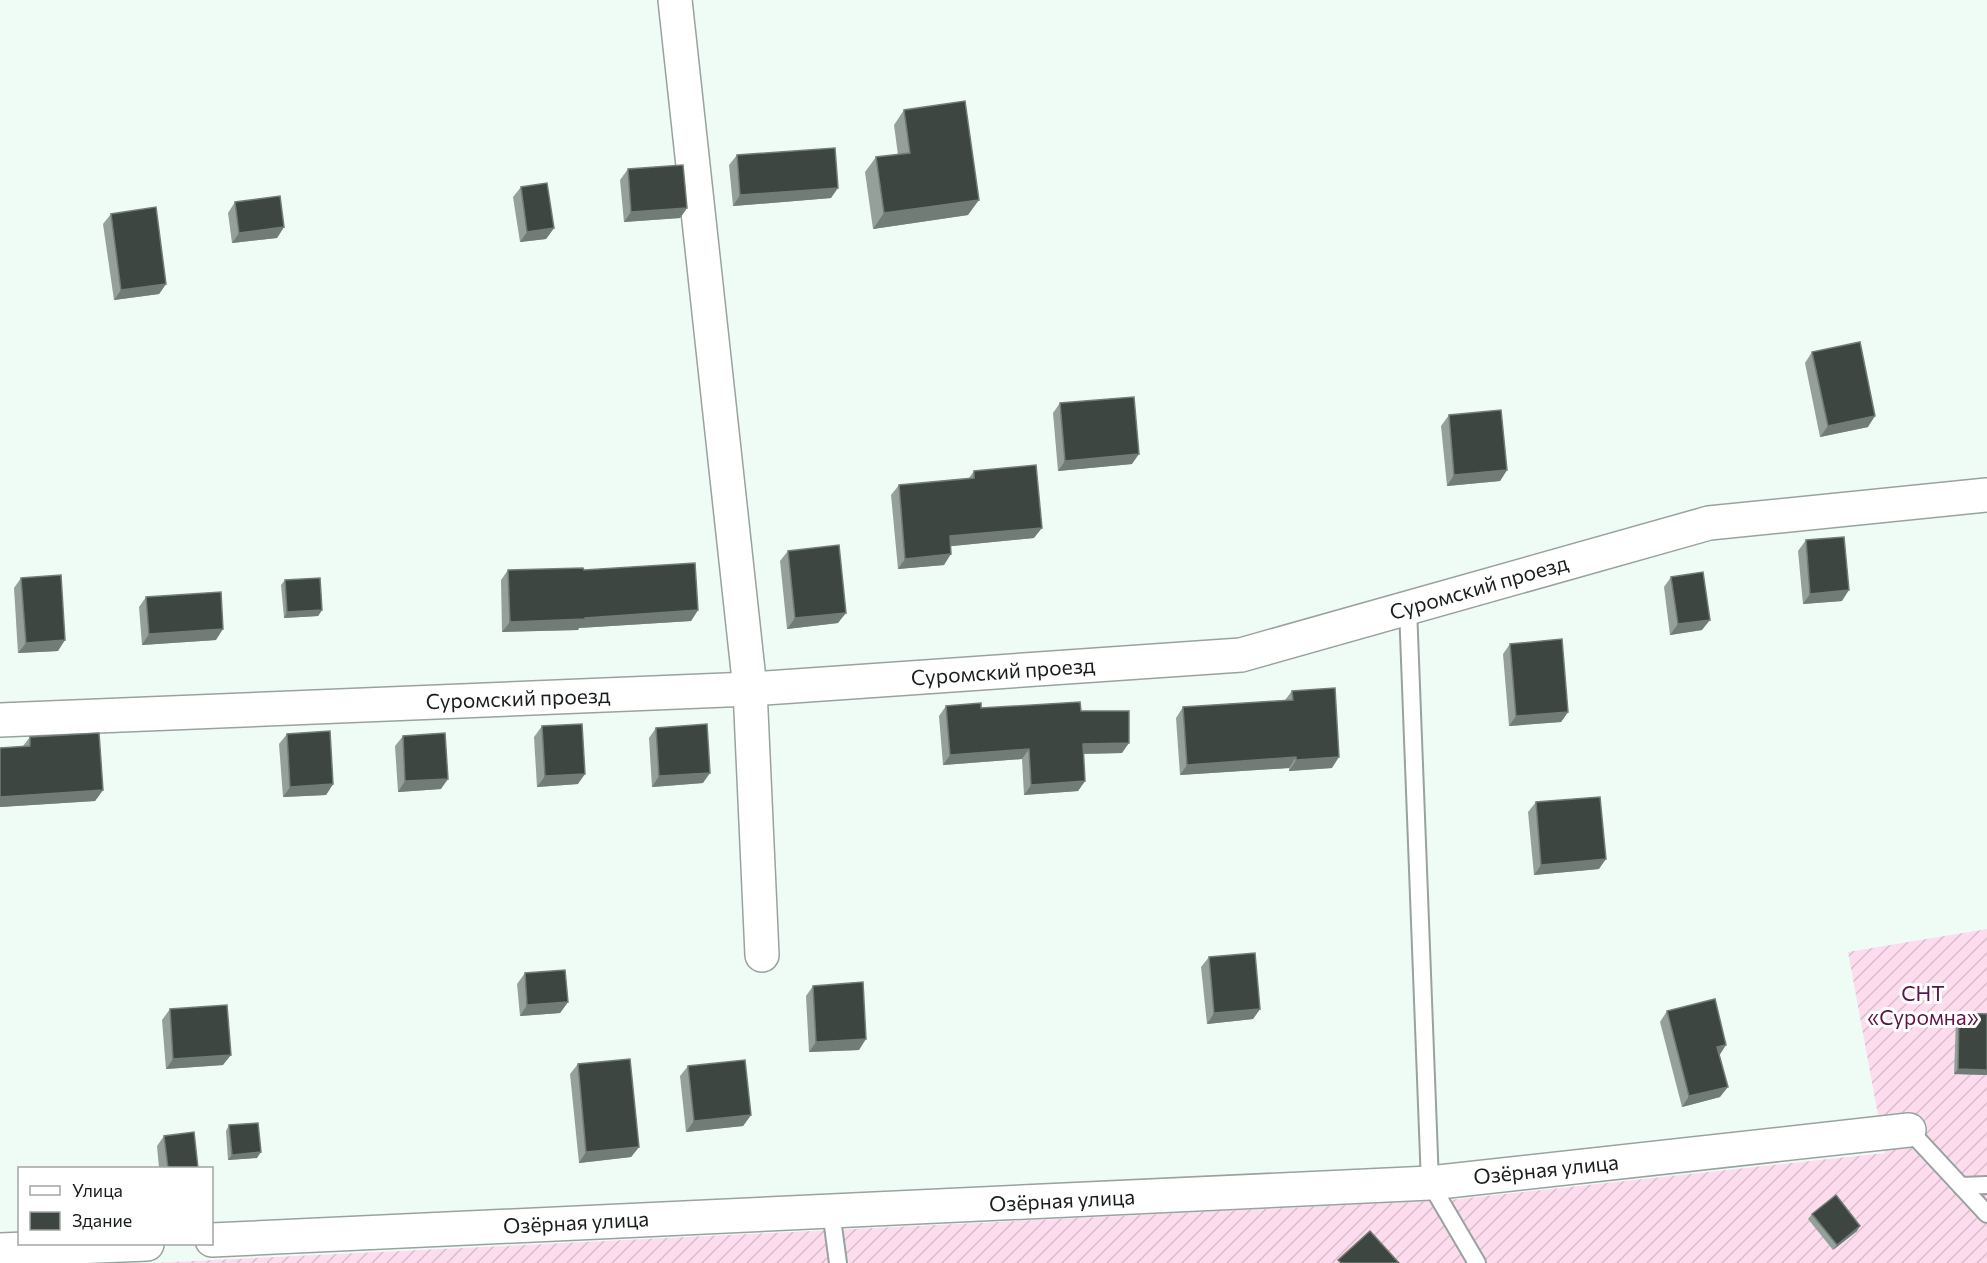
<svg xmlns="http://www.w3.org/2000/svg" width="1987" height="1263" font-family="Commissioner,sans-serif">
<style>
.garden{fill:url(#garden-furrows)}
.lines{fill:none;stroke-linecap:round;stroke-linejoin:round}
.lane-casing{stroke:#99a39e;stroke-width:20}
.street-casing{stroke:#99a39e;stroke-width:36}
.lane{stroke:#fff;stroke-width:16}
.street{stroke:#fff;stroke-width:33}
.wall{fill:#96a09b}
.shaded-wall{fill:#727c77}
.building{fill:#3d4641;stroke:#727c77;stroke-width:1.5}
.labels{text-anchor:middle;stroke-width:6;stroke-linejoin:round;paint-order:stroke}
.street-label{font-size:21px;fill:#1a1e1c;stroke:#fff}
.park-label{font-size:21px;fill:#601346;stroke:#fff}
</style>
<defs>
<pattern id="garden-furrows" width="10" height="10" patternUnits="userSpaceOnUse" patternTransform="scale(1.5)"><rect width="10" height="10" fill="#fddced"/><path d="M-1 1l2-2M0 10L10 0M9 11l2-2" fill="none" stroke="#d8bccb"/></pattern>
</defs>
<rect width="100%" height="100%" fill="#effbf5"/>
<path class="garden" d="M1987,929V1263H153L1449,1200L1885,1153L1848,952Z"/>
<g class="lines">
<defs>
<g id="lane">
<path d="M1408,608L1430,1183L1477,1263"/>
<path d="M1909,1130L1987,1214"/>
<path d="M1961,1186L1987,1185"/>
<path d="M831,1211L838,1263"/>
</g>
<g id="street">
<path d="M675,0L750,689L762,955"/>
<path d="M0,720L750,689L1241,655L1709,523L1987,495"/>
<path d="M212,1240L1430,1183L1909,1130"/>
<path d="M0,1250L147,1244"/>
</g>
</defs>
<use href="#lane" class="lane-casing"/>
<use href="#street" class="street-casing"/>
<use href="#lane" class="lane"/>
<use href="#street" class="street"/>
</g>
<g class="wall">
<path d="M904,110L968,215L873,229L865,172L876,157L898,155L894,125Z"/>
<path d="M737,155L831,198L733,206L729,165Z"/>
<path d="M628,169L687,208L680,218L624,222L620,180Z"/>
<path d="M521,187L554,228L546,239L520,242L513,197Z"/>
<path d="M235,202L284,227L277,238L232,243L228,213Z"/>
<path d="M111,214L166,284L159,294L114,300L103,224Z"/>
<path d="M1812,352L1868,427L1820,437L1805,363Z"/>
<path d="M1060,403L1132,464L1058,471L1053,413Z"/>
<path d="M1449,415L1507,470L1500,481L1447,486L1441,426Z"/>
<path d="M974,471L1034,538L951,546L944,565L898,569L891,495L899,485L969,478Z"/>
<path d="M1806,540L1842,601L1803,604L1798,551Z"/>
<path d="M788,551L838,623L787,629L780,561Z"/>
<path d="M508,570H584L698,610L691,621L579,628L578,630L502,632L501,580Z"/>
<path d="M1671,577L1702,630L1670,635L1664,587Z"/>
<path d="M21,578L58,651L18,653L14,588Z"/>
<path d="M285,580L322,610L318,616L284,618L281,585Z"/>
<path d="M146,597L216,640L142,645L139,607Z"/>
<path d="M1510,644L1568,712L1561,722L1509,726L1503,654Z"/>
<path d="M1292,691L1332,768L1289,771V768L1180,775L1176,718L1183,707L1285,700Z"/>
<path d="M946,706L981,708L1081,711L1122,753L1083,754L1085,781L1078,791L1024,795L1022,759L943,765L939,716Z"/>
<path d="M542,726L578,784L537,787L534,737Z"/>
<path d="M656,728L703,783L652,787L649,738Z"/>
<path d="M287,734L333,784L326,795L283,797L279,744Z"/>
<path d="M403,736L441,789L398,792L395,746Z"/>
<path d="M30,737L103,790L95,801L0,807V748L23,746Z"/>
<path d="M1536,802L1599,869L1534,875L1528,812Z"/>
<path d="M1209,957L1260,1009L1253,1019L1207,1024L1201,967Z"/>
<path d="M525,973L568,1002L560,1013L520,1016L517,984Z"/>
<path d="M813,986L859,1050L809,1052L806,996Z"/>
<path d="M170,1009L223,1065L166,1069L162,1020Z"/>
<path d="M1667,1011L1720,1055V1097L1682,1107L1660,1022Z"/>
<path d="M1959,1013L1987,1014V1075L1954,1074L1956,1018Z"/>
<path d="M578,1064L639,1147L631,1157L579,1163L570,1074Z"/>
<path d="M688,1066L751,1115L743,1126L686,1132L680,1076Z"/>
<path d="M229,1125L257,1158L228,1160L226,1131Z"/>
<path d="M164,1136L198,1168H159L157,1146Z"/>
<path d="M1812,1214L1857,1231L1833,1250L1808,1219Z"/>
</g>
<g class="shaded-wall">
<path d="M838,188L831,198L733,206L740,195Z"/>
<path d="M979,200L968,215L873,229L884,213Z"/>
<path d="M687,208L680,218L624,222L631,212Z"/>
<path d="M284,227L277,238L232,243L239,233Z"/>
<path d="M554,228L546,239L520,242L527,232Z"/>
<path d="M166,284L159,294L114,300L121,290Z"/>
<path d="M1875,416L1868,427L1820,437L1828,426Z"/>
<path d="M1139,454L1132,464L1058,471L1065,461Z"/>
<path d="M1507,470L1500,481L1447,486L1454,475Z"/>
<path d="M1042,528L1034,538L943,547L950,536Z"/>
<path d="M951,554L944,565L898,569L905,559Z"/>
<path d="M1849,590L1842,601L1803,604L1810,594Z"/>
<path d="M322,610L318,616L284,618L287,612Z"/>
<path d="M698,610L691,621L579,628L578,630L502,632L510,622Z"/>
<path d="M846,613L838,623L787,629L795,618Z"/>
<path d="M1710,620L1702,630L1670,635L1678,624Z"/>
<path d="M223,629L216,640L142,645L149,634Z"/>
<path d="M65,640L58,651L18,653L26,643Z"/>
<path d="M1568,712L1561,722L1509,726L1516,716Z"/>
<path d="M1129,743L1122,753L1076,754L1083,744Z"/>
<path d="M1029,749L1022,759L943,765L950,755Z"/>
<path d="M1296,757L1289,768L1180,775L1187,765Z"/>
<path d="M1339,757L1332,768L1289,771L1296,760Z"/>
<path d="M710,773L703,783L652,787L659,776Z"/>
<path d="M585,774L578,784L537,787L545,776Z"/>
<path d="M448,779L441,789L398,792L405,781Z"/>
<path d="M1085,781L1078,791L1024,795L1031,785Z"/>
<path d="M333,784L326,795L283,797L290,787Z"/>
<path d="M103,790L95,801L0,807V797Z"/>
<path d="M1606,859L1599,869L1534,875L1541,865Z"/>
<path d="M568,1002L560,1013L520,1016L527,1005Z"/>
<path d="M1260,1009L1253,1019L1207,1024L1214,1013Z"/>
<path d="M866,1039L859,1050L809,1052L816,1042Z"/>
<path d="M1726,1045L1719,1056L1717,1047Z"/>
<path d="M231,1055L223,1065L166,1069L173,1059Z"/>
<path d="M1958,1069L1987,1070V1075L1954,1074Z"/>
<path d="M1728,1087L1720,1097L1682,1107L1689,1096Z"/>
<path d="M751,1115L743,1126L686,1132L694,1121Z"/>
<path d="M639,1147L631,1157L579,1163L586,1152Z"/>
<path d="M261,1152L257,1158L228,1160L232,1155Z"/>
<path d="M1860,1226L1857,1231L1833,1250L1837,1245Z"/>
</g>
<g class="building">
<path d="M965,101L979,200L884,213L876,157L910,153L904,110Z"/>
<path d="M835,148L838,188L740,195L737,155Z"/>
<path d="M683,165L687,208L631,212L628,169Z"/>
<path d="M547,183L554,228L527,232L521,187Z"/>
<path d="M280,196L284,227L239,233L235,202Z"/>
<path d="M156,207L166,284L121,290L111,214Z"/>
<path d="M1860,342L1875,416L1828,426L1812,352Z"/>
<path d="M1134,397L1139,454L1065,461L1060,403Z"/>
<path d="M1501,410L1507,470L1454,475L1449,415Z"/>
<path d="M1036,465L1042,528L950,536L951,554L905,559L899,485L974,478V471Z"/>
<path d="M1844,537L1849,590L1810,594L1806,540Z"/>
<path d="M839,545L846,613L795,618L788,551Z"/>
<path d="M695,563L698,610L585,618V619L510,622L508,570L583,568L584,570Z"/>
<path d="M1703,572L1710,620L1678,624L1671,577Z"/>
<path d="M61,575L65,640L26,643L21,578Z"/>
<path d="M320,578L322,610L287,612L285,580Z"/>
<path d="M221,592L223,629L149,634L146,597Z"/>
<path d="M1562,639L1568,712L1516,716L1510,644Z"/>
<path d="M1335,688L1339,757L1296,760V757L1187,765L1183,707L1293,700L1292,691Z"/>
<path d="M1080,702L1081,711H1129V743L1083,744L1085,781L1031,785L1029,749L950,755L946,706L981,703V708Z"/>
<path d="M582,724L585,774L545,776L542,726Z"/>
<path d="M707,724L710,773L659,776L656,728Z"/>
<path d="M330,731L333,784L290,787L287,734Z"/>
<path d="M99,733L103,790L0,797V748L30,746V737Z"/>
<path d="M445,733L448,779L405,781L403,736Z"/>
<path d="M1600,797L1606,859L1541,865L1536,802Z"/>
<path d="M1255,953L1260,1009L1214,1013L1209,957Z"/>
<path d="M565,970L568,1002L527,1005L525,973Z"/>
<path d="M863,982L866,1039L816,1042L813,986Z"/>
<path d="M1715,999L1726,1045L1717,1047L1728,1087L1689,1096L1667,1011Z"/>
<path d="M227,1005L231,1055L173,1059L170,1009Z"/>
<path d="M1959,1013L1987,1014V1070L1958,1069Z"/>
<path d="M630,1059L639,1147L586,1152L578,1064Z"/>
<path d="M745,1060L751,1115L694,1121L688,1066Z"/>
<path d="M258,1123L261,1152L232,1155L229,1125Z"/>
<path d="M194,1132L198,1168H168L164,1136Z"/>
<path d="M1836,1195L1860,1226L1837,1245L1812,1214Z"/>
<path d="M1370,1231L1399,1263H1341L1338,1260Z"/>
</g>
<g class="labels">
<g class="street-label">
<text transform="translate(1479 588) rotate(-16)" y="7">Суромский проезд</text>
<text transform="translate(1003 672) rotate(-4)" y="7">Суромский проезд</text>
<text transform="translate(518 699) rotate(-2)" y="7">Суромский проезд</text>
<text transform="translate(1546 1170) rotate(-6)" y="7">Озёрная улица</text>
<text transform="translate(1062 1201) rotate(-3)" y="7">Озёрная улица</text>
<text transform="translate(576 1223) rotate(-3)" y="7">Озёрная улица</text>
</g>
<g class="park-label">
<text x="1923" y="1001">СНТ<tspan x="1923" dy="24">«Суромна»</tspan></text>
</g>
</g>
<rect x="18" y="1167" width="195" height="78" fill="#ffffff" stroke="#a3a5a4" stroke-width="1.5"/>
<rect x="30" y="1186" width="30" height="9" fill="#ffffff" stroke="#a3a5a4" stroke-width="1.5"/>
<text x="72" y="1197" font-size="18" fill="#1a1e1c">Улица</text>
<rect x="30" y="1212" width="30" height="18" fill="#3d4641" stroke="#a3a5a4" stroke-width="1.5"/>
<text x="72" y="1227" font-size="18" fill="#1a1e1c">Здание</text>
</svg>
